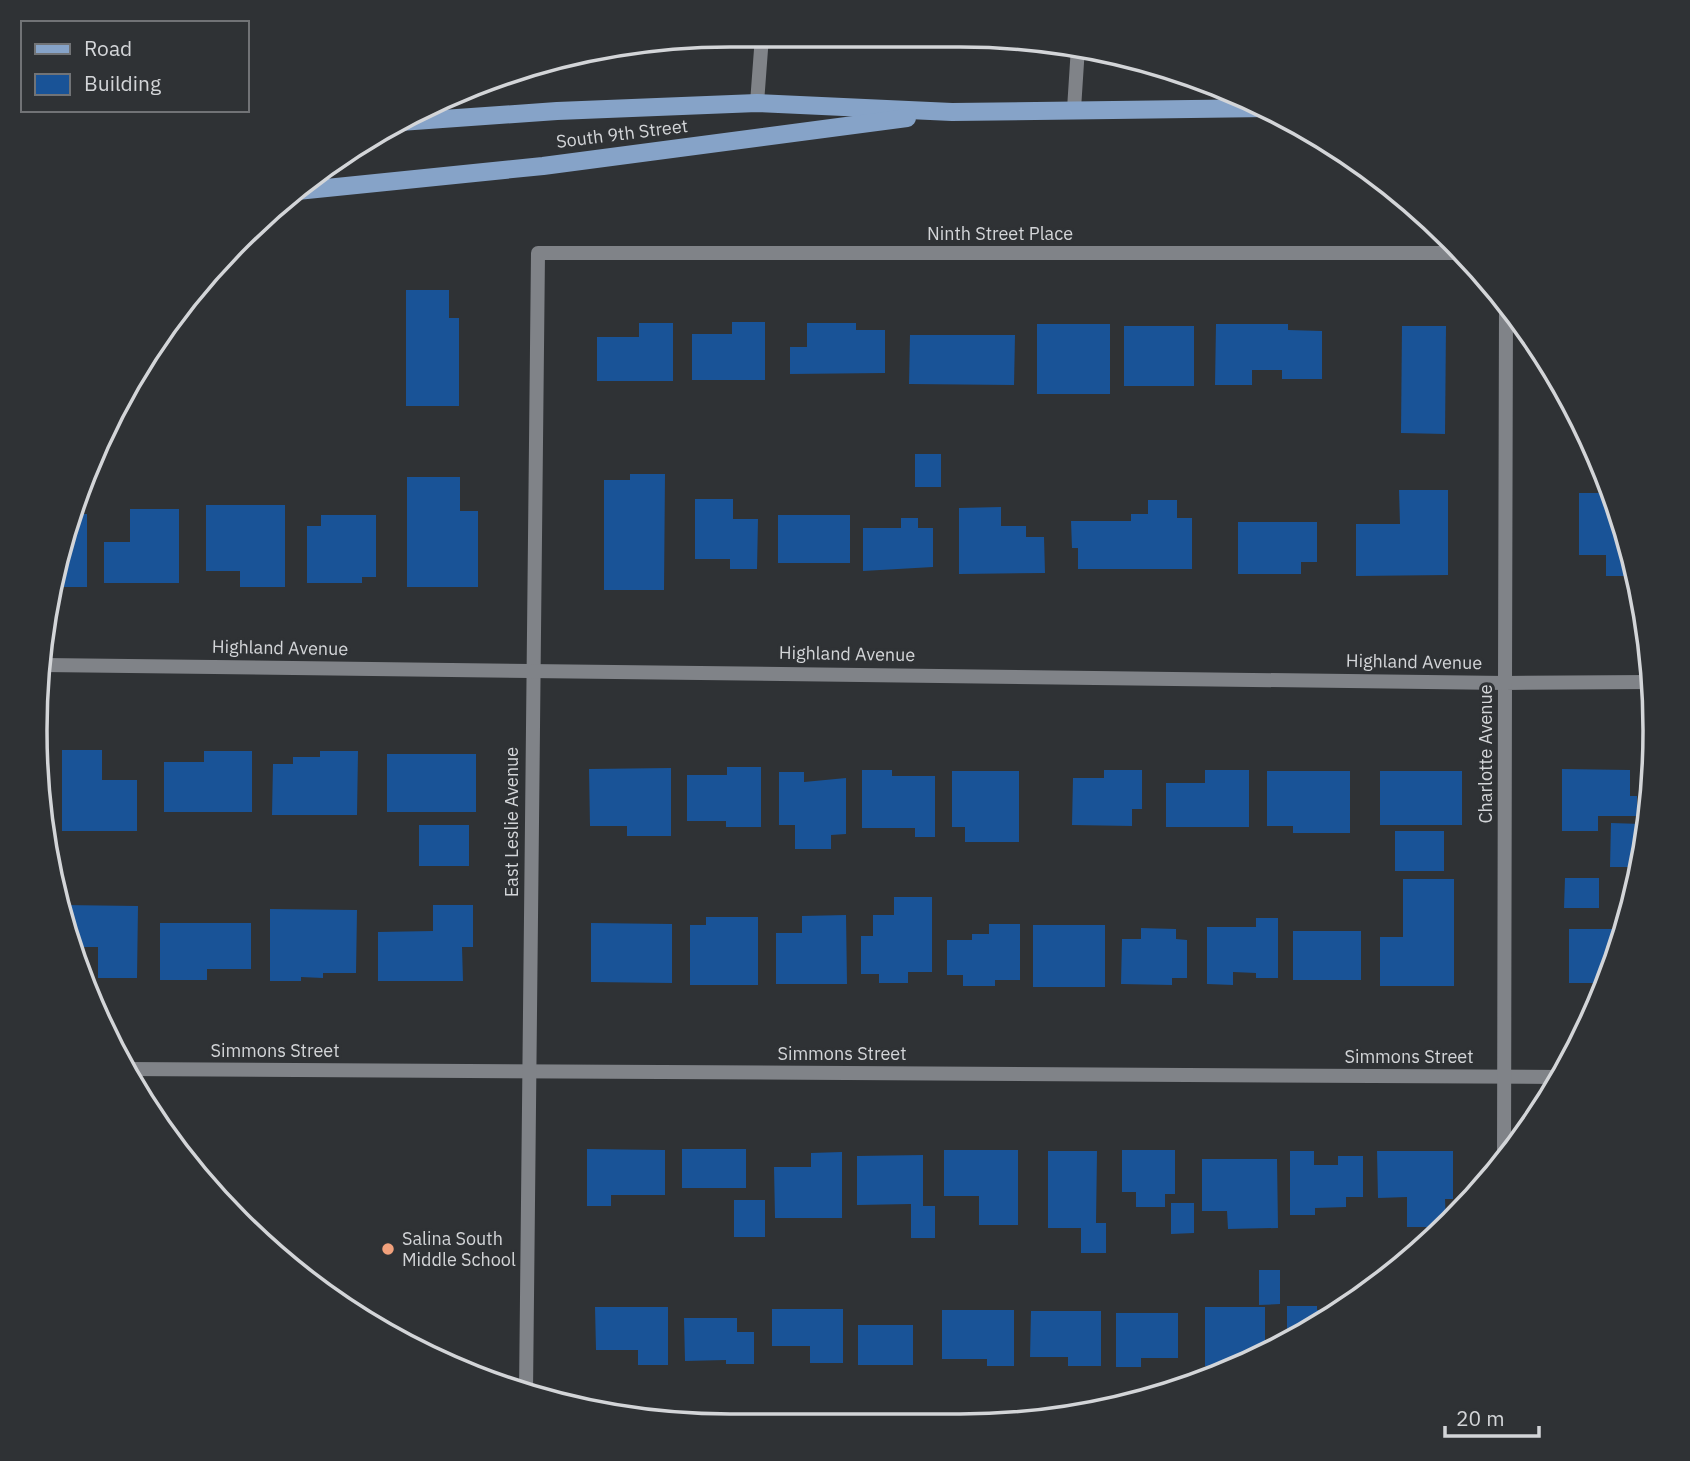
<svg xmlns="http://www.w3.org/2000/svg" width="1690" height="1461" font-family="'IBM Plex Sans',sans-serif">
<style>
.building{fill:#195397}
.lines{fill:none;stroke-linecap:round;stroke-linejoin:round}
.service{stroke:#808388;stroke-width:14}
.minor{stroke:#808388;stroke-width:14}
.tertiary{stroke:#808388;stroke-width:14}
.primary{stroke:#86a3c8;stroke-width:18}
.poi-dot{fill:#f1a17c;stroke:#2f3235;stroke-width:2.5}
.labels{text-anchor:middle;stroke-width:6;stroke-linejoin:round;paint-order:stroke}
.street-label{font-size:18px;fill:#d3d5d8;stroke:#2f3235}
.poi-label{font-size:18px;fill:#d3d5d8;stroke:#2f3235;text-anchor:start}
.rim{fill:none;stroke:#d3d5d8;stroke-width:3.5}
</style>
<rect width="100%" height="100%" fill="#2f3235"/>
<g class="building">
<path d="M406,290H449V318H459V406H406Z"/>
<path d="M732,322H765V380H692V334H732Z"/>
<path d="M639,323H673V381H597V337H639Z"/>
<path d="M807,323H856V330H885V373L790,374V347H807Z"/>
<rect x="1037" y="324" width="73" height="70"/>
<path d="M1216,324H1288V330L1322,331V379H1282V370H1252V385H1215Z"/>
<rect x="1124" y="326" width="70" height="60"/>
<path d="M1402,326H1446L1445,434L1401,433Z"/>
<path d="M910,335H1015L1014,385L909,384Z"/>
<rect x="915" y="454" width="26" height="33"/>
<path d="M630,474H665L664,590H604V480H630Z"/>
<path d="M407,477H460V511H478V587H407Z"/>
<path d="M1399,490H1448V575L1356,576V524H1400Z"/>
<path d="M1579,493H1607V515H1620L1634,576H1606V555H1579Z"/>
<path d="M695,499H733V519H758L757,569H730V559H695Z"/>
<path d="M1148,500H1177V518H1192V569H1078V548H1072L1071,521H1131V514H1148Z"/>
<path d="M206,505H285V587H240V571H206Z"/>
<path d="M1001,507V526H1026V537H1044L1045,573L959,574V508Z"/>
<path d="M130,509H179V583H104V542H130Z"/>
<path d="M73,514H87V587H51Z"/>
<path d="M321,515H376V577H362V583H307V526H321Z"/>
<rect x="778" y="515" width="72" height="48"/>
<path d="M901,518H918V528H933V567L863,571V528H901Z"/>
<path d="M1238,522H1317V562H1301V574H1238Z"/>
<path d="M62,750H102V780H137V831H62Z"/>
<path d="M204,751H252V812H164V762H204Z"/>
<path d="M320,751H358L357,815H272L273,764H293V757H320Z"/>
<rect x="387" y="754" width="89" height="58"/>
<path d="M727,767H761V827H726V821H687V775H727Z"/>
<path d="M671,768V836H627V826H590L589,769Z"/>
<path d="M1562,769L1630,770V796H1637V816H1598V831H1562Z"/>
<path d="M862,770H892V776H935V837H915V828H862Z"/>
<path d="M1104,770H1142V809H1132V826L1072,825L1073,778H1104Z"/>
<path d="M1205,770H1249V827H1166V783H1205Z"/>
<path d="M952,771H1019V842H965V827H952Z"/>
<path d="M1267,771H1350V833H1293V826H1267Z"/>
<rect x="1380" y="771" width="82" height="54"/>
<path d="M779,772H804V782L846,778V834L831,835V849H795V825H779Z"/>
<path d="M1611,823L1642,824L1638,867H1610Z"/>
<rect x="419" y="825" width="50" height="41"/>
<rect x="1395" y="831" width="49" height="40"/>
<path d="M1565,878H1599V908H1564Z"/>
<path d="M1403,879H1454V986H1380V937H1403Z"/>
<path d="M894,897H932V972H908V983H879V974H861V936H873V915H894Z"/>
<path d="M63,905L138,906L137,978H98V947H70Z"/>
<path d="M433,905H473V947H462L463,981H378V932L433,931Z"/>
<path d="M270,909L357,910L356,973H323V978L301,977V981H270Z"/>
<path d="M846,915L847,984H776V933H802V916Z"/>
<path d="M706,917H758V985H690V925H706Z"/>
<path d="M1256,918H1278V978H1256V973L1233,972V985L1207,984V927H1256Z"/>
<path d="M160,923H251V969H207V980H160Z"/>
<path d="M591,923L672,924V983L591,982Z"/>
<path d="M989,924H1020V980H995V986H963V975H947V940H972V934H989Z"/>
<rect x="1033" y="925" width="72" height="62"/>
<path d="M1141,928L1176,929V939L1187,940V978H1172V985L1121,984L1122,939H1141Z"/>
<path d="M1569,929H1624L1604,983H1569Z"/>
<rect x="1293" y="931" width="68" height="49"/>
<path d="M587,1149L665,1150V1195H611V1206H587Z"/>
<rect x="682" y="1149" width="64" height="39"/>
<path d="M944,1150H1018V1225H979V1196H944Z"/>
<path d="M1122,1150H1175V1194H1165V1207H1136V1192H1122Z"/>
<path d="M1048,1151H1097L1096,1223H1106V1253H1081V1228H1048Z"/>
<path d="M1290,1151H1314V1165H1338V1156H1363V1197H1346V1207L1315,1208V1215H1290Z"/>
<path d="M1377,1151H1453V1199H1445L1446,1224L1443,1227H1407V1197L1378,1198Z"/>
<path d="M842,1152V1218H775L774,1167H811V1153Z"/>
<path d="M923,1155V1206H935V1238H911V1204L857,1205V1156Z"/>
<path d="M1202,1159H1277L1278,1228L1228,1229L1227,1211H1202Z"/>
<rect x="734" y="1200" width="31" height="37"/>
<path d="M1171,1203H1194V1233L1171,1234Z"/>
<path d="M1259,1270H1280V1304L1259,1305Z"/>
<path d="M1287,1306H1317V1310H1339L1307,1333L1287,1342Z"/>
<path d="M595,1307H668V1365H638V1350H596Z"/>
<path d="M1205,1307H1265V1352L1247,1357V1360L1233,1366H1205Z"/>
<path d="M772,1309H843V1363H810V1346H772Z"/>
<path d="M942,1310H1014V1366H987V1359H942Z"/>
<path d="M1031,1311H1101V1366H1068V1357H1030Z"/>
<path d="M1116,1313H1178V1358H1141V1367H1116Z"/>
<path d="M684,1318H737V1332H754V1364H726V1360L685,1361Z"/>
<rect x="858" y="1325" width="55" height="40"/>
</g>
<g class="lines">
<g class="service">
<path d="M757,103L762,36"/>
<path d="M1074,109L1078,47"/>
</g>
<g class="minor">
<path d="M124,1069L1559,1077"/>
<path d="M1504,1162L1505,683L1650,682"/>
<path d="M526,1392L538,253H1462"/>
</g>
<path class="tertiary" d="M44,665L1505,683L1506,305"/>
<g class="primary">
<path d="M400,122L557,111L757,103L952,112L1269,108"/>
<path d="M297,191L543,166L907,118"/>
</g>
</g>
<circle class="poi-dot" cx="388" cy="1249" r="7"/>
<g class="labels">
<g class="street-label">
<text transform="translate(622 134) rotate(-7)" y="6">South 9th Street</text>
<text x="1000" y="240">Ninth Street Place</text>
<text transform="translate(280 648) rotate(1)" y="6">Highland Avenue</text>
<text transform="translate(847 654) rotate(1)" y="6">Highland Avenue</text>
<text transform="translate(1414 662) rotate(1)" y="6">Highland Avenue</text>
<text transform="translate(1486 754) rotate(-90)" y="6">Charlotte Avenue</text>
<text transform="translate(512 822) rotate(-90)" y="6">East Leslie Avenue</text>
<text x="275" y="1057">Simmons Street</text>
<text x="842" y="1060">Simmons Street</text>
<text x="1409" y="1063">Simmons Street</text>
</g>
<g class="poi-label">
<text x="402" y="1245">Salina South<tspan x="402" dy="21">Middle School</tspan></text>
</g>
</g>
<path d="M0 0H1690V1461H0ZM730 47H960A683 683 0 0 1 1643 730V731A683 683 0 0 1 960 1414H730A683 683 0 0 1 47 731V730A683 683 0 0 1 730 47Z" fill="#2f3235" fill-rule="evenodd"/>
<path class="rim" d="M730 47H960A683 683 0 0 1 1643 730V731A683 683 0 0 1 960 1414H730A683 683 0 0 1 47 731V730A683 683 0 0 1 730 47Z"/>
<rect x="21" y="21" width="228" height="91" fill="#2f3235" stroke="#717376" stroke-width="2"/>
<rect x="35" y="44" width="35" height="10" fill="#86a3c8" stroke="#717376" stroke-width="2"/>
<text x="84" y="56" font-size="21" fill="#d3d5d8">Road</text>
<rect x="35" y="74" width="35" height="21" fill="#195397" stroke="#717376" stroke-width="2"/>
<text x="84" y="91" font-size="21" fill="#d3d5d8">Building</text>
<path d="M1445 1426v10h94v-10" fill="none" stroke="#d3d5d8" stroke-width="3.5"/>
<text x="1456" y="1426" font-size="21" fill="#d3d5d8" stroke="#2f3235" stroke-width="5" paint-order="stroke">20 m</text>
</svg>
